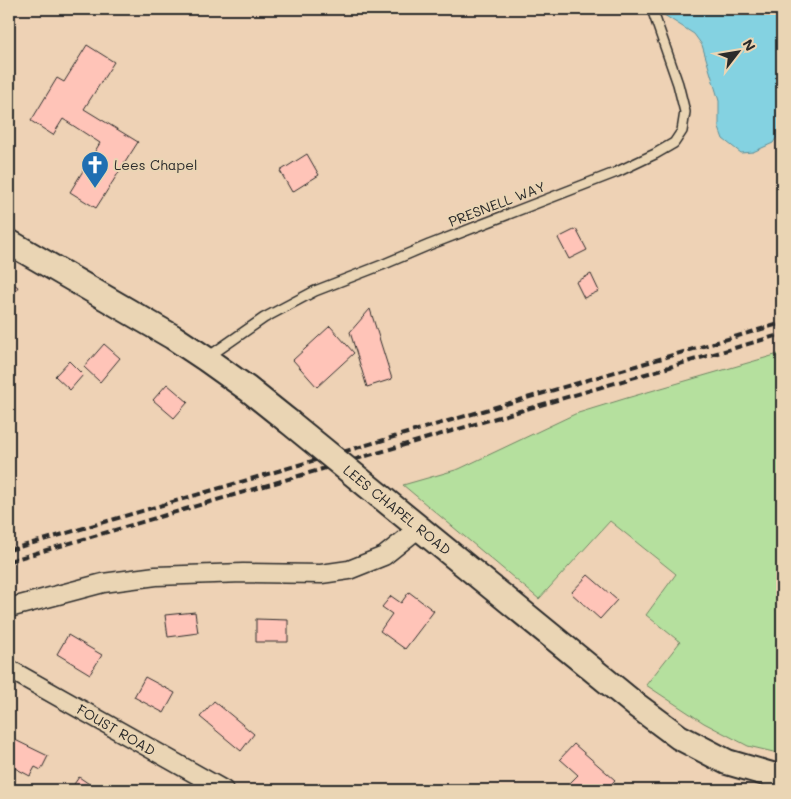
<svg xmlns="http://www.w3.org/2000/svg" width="791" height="799" font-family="Mali,sans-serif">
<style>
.green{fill:#b5e09e;stroke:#708664}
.water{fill:#84d2e1;stroke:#608f98}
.building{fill:#ffc4b8;stroke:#2b2b2b}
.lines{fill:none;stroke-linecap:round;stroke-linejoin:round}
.service-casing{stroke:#2b2b2b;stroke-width:12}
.minor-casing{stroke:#2b2b2b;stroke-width:21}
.secondary-casing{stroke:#2b2b2b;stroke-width:28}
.service{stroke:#ead5b4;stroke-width:9}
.minor{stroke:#ead5b4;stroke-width:18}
.secondary{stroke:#ead5b4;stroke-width:24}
.rail{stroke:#2b2b2b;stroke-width:4;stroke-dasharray:8 4;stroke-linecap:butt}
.secondary-bridge-casing{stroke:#2b2b2b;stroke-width:28;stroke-linecap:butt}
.secondary-bridge{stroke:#ead5b4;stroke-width:24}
.labels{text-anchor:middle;stroke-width:4;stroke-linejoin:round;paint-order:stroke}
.poi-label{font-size:14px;fill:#2b2b2b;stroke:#ead5b4;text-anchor:start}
.street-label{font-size:14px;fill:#2b2b2b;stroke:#ead5b4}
</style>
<rect width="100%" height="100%" fill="#eed2b5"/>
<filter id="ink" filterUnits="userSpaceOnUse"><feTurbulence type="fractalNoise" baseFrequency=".02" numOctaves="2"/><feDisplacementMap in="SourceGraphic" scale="10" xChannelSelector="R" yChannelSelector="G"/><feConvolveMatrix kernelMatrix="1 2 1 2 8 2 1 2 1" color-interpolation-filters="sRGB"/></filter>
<g filter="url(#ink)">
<path class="green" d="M782,353V754L748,746L704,723L646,685L680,642L646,615L676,574L610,521L539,599L403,485L459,469L575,414L627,398Z"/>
<path class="water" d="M660,9H782V129L773,143L753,152L741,153L723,139L719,128V101L702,45L694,34L661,13Z"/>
<g class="building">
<path d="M87,45L114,62L84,109L138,142L96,208L70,192L100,143L63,119L53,135L31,121L57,78L64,82Z"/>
<path d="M307,154L319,175L292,192L280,171Z"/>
<path d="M576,229L587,250L569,259L558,238Z"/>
<path d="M591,274L599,291L584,298L576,282Z"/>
<path d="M9,281L18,287L9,301Z"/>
<path d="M370,309L392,379L367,387L350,332Z"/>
<path d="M330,326L354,353L317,387L293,360Z"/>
<path d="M104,344L120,358L100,382L84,367Z"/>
<path d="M69,361L83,375L70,390L55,376Z"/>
<path d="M167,384L188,402L174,418L153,400Z"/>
<path d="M588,575L617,600L600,619L571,593Z"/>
<path d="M409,592L434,611L405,649L380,631L392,614L382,607L391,596L401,603Z"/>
<path d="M195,612L198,633L168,637L165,615Z"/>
<path d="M256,619L288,620V642H256Z"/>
<path d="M68,635L102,655L90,674L57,654Z"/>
<path d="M145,677L175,693L164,713L134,697Z"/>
<path d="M214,701L254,734L241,751L200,717Z"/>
<path d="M9,737L48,756L41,770L35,767L30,776L9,765Z"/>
<path d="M574,744L615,780L606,790H595L592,787L589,790H576L569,784L578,775L560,759Z"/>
<path d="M79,777L98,790H70Z"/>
</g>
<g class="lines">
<defs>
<g id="service">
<path d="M9,98L11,102L9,109"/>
<path d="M208,357L264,318L315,291L382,265L429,245L617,172L655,154L674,143L682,131L685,112L678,84L652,9"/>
</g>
<g id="minor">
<path d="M9,608L103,583L156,576L243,573L321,574L349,570L384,556L419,528"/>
<path d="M9,669L224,790"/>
</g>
<g id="secondary">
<path d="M9,242L173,337L206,359L248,389L288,421"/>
<path d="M380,496L636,705L679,737L727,762L782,778"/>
</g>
</defs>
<use href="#service" class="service-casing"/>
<use href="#minor" class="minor-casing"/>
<use href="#secondary" class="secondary-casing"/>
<use href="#service" class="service"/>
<use href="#minor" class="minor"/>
<use href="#secondary" class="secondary"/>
<g class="rail">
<path d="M9,550L782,323"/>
<path d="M9,561L782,334"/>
</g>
<defs>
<path id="secondary-bridge" d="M288,421L380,496"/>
</defs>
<use href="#secondary-bridge" class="secondary-bridge-casing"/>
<use href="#secondary-bridge" class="secondary-bridge"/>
</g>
</g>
<defs>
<symbol id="church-pin" viewBox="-11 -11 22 30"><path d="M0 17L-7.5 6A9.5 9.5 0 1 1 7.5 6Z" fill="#1f6fb2" stroke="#ead5b4"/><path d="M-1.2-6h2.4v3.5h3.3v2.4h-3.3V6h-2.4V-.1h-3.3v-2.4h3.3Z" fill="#fff"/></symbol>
</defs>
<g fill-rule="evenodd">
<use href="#church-pin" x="79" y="149" width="32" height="43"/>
</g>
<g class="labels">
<g class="poi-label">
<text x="114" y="170">Lees Chapel</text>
</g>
<g class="street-label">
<text transform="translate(497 204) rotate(-21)" y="5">PRESNELL WAY</text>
<text transform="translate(397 510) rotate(39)" y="5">LEES CHAPEL ROAD</text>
<text transform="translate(116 730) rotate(30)" y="5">FOUST ROAD</text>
</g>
</g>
<rect width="791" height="799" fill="none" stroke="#ead5b4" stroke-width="30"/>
<rect x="15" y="15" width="761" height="769" fill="none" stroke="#2b2b2b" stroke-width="2" filter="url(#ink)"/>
<g transform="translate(738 52) rotate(59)" stroke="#ead5b4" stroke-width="4" paint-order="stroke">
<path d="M0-4L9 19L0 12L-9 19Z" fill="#2b2b2b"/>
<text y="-8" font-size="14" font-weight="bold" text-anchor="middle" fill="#2b2b2b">N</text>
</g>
</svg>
